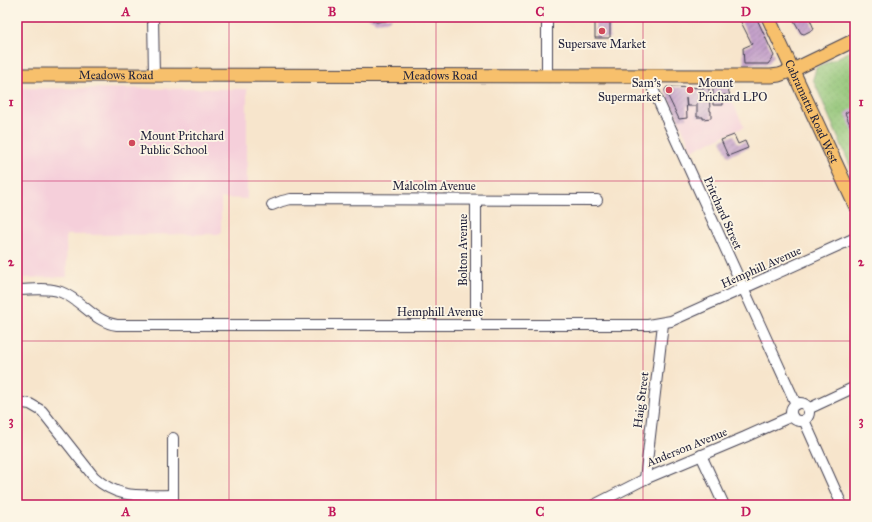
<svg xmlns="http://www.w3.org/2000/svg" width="872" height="522" font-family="'IM FELL Great Primer',serif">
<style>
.built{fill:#f5cfda}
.park{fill:url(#park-dots);stroke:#587258}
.building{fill:url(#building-hatch)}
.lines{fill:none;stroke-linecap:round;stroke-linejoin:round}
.minor-casing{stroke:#423f51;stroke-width:12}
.major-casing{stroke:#423f51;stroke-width:15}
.minor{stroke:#fff;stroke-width:10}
.major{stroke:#f7c06c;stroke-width:13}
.grid{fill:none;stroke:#c2185b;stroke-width:1;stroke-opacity:0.55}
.poi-dot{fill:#d1495b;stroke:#fcf5e5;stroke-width:1.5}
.labels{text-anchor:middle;stroke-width:3.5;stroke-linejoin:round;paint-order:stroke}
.poi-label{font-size:12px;fill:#22223b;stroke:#fcf5e5;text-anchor:start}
.street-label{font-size:12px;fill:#22223b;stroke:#fcf5e5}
.neatline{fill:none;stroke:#c2185b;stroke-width:1.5}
.grid-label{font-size:13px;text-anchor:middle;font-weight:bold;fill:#c2185b}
</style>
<defs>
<pattern id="park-dots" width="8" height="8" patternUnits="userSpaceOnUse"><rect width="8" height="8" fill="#8fc374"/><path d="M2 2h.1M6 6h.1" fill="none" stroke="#7ba765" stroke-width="1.8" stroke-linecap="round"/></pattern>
<pattern id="building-hatch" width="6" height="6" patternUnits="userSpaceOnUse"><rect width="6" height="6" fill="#c4a1ca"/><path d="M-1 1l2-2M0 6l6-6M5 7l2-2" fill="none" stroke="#9f83a5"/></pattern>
</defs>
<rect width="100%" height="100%" fill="#fcf5e5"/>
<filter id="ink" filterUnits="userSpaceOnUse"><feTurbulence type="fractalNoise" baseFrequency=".025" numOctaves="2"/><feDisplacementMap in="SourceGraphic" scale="8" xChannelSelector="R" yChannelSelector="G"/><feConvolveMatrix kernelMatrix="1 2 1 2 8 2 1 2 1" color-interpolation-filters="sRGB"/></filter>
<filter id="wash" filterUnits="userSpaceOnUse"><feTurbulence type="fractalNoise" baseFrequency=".012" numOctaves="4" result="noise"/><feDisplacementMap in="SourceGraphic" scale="16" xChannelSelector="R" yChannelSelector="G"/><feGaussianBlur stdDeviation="0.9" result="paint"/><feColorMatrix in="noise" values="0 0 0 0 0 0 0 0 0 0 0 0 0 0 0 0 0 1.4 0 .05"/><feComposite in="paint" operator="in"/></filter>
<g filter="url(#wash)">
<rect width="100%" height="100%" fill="#f7e5cc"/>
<g class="built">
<path d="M17,88L247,89V199L221,198V234L66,235L67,277L17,278Z"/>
<path d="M667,88H726L744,127L692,150L665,90Z"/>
</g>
<path class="park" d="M855,49V177L813,79L816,68Z"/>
<g id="blocks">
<g class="building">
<path d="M367,17H393L386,21L376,22Z"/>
<rect x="595" y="17" width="15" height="21"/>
<path d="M745,17H756L774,56L768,64H744L743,48L752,44L740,20Z"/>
<path d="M792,17H809L814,29L804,34L801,33Z"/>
<path d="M667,87L709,88L710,111H711V118L703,119V117H697V103L695,106H687L686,98L687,118L679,119L665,90Z"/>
<path d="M713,87H727L730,95H723V105H713Z"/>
<path d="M855,108V136L845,113Z"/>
<path d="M734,135L738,144L745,141L748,148L728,156L721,140Z"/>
</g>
</g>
</g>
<g filter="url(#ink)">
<use href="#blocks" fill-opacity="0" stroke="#423f51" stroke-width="1"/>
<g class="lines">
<defs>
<g id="minor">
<path d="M153,17L154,75"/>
<path d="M547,17V75"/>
<path d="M647,76L796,404"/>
<path d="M476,200V325"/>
<path d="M272,205L282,201L291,199L597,200"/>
<path d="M17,290C31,290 48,287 61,292C82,300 94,322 117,325H648L671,321L855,238"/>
<path d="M17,402L30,404L42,411L94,477C119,500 141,495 173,495"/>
<circle cx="800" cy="412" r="9"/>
<path d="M808,409L855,387"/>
<path d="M804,420L842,505"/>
<path d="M701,455L724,505"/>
<path d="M645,479L663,324"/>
<path d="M173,505V438"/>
<path d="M594,505L645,479L745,437L792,416"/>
</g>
<g id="major">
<path id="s1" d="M768,17L855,205"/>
<path id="s2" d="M17,75L771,76L779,75L793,70L855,40"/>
</g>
</defs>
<use href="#minor" class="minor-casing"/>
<use href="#major" class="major-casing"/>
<use href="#minor" class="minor"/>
<use href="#major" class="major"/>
</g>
</g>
<path class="grid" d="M229,17V505M436,17V505M643,17V505M17,181H855M17,341H855"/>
<g class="poi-dot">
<circle cx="602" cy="31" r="4"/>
<circle cx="669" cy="90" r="4"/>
<circle cx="690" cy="90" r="4"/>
<circle cx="132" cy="143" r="4"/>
</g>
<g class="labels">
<g class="poi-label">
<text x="602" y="48" text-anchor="middle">Supersave Market</text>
<text x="661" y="87" text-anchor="end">Sam's<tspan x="661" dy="14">Supermarket</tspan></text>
<text x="698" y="87">Mount<tspan x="698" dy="14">Prichard LPO</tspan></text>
<text x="140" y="140">Mount Pritchard<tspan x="140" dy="14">Public School</tspan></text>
</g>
<g class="street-label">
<text dy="4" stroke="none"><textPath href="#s2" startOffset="99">Meadows Road</textPath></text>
<text dy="4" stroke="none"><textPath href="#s2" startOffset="423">Meadows Road</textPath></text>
<text dy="4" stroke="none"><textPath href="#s1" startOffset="104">Cabramatta Road West</textPath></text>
<text x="434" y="190">Malcolm Avenue</text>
<text transform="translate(723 213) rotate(66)" y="4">Pritchard Street</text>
<text transform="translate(463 250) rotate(-90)" y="4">Bolton Avenue</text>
<text transform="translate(761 267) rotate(-24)" y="4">Hemphill Avenue</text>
<text x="440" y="316">Hemphill Avenue</text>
<text transform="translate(641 400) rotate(-83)" y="4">Haig Street</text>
<text transform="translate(687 447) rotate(-22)" y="4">Anderson Avenue</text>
</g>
</g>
<rect width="872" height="522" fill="none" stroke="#fcf5e5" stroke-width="44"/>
<rect x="22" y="22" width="828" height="478" class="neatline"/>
<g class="grid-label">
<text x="126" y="16">A</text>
<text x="332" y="16">B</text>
<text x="540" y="16">C</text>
<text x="746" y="16">D</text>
<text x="11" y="106">1</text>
<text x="861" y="106">1</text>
<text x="11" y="266">2</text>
<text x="861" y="266">2</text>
<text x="11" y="425">3</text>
<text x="861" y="425">3</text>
<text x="126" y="516">A</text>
<text x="332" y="516">B</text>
<text x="540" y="516">C</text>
<text x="746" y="516">D</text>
</g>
</svg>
